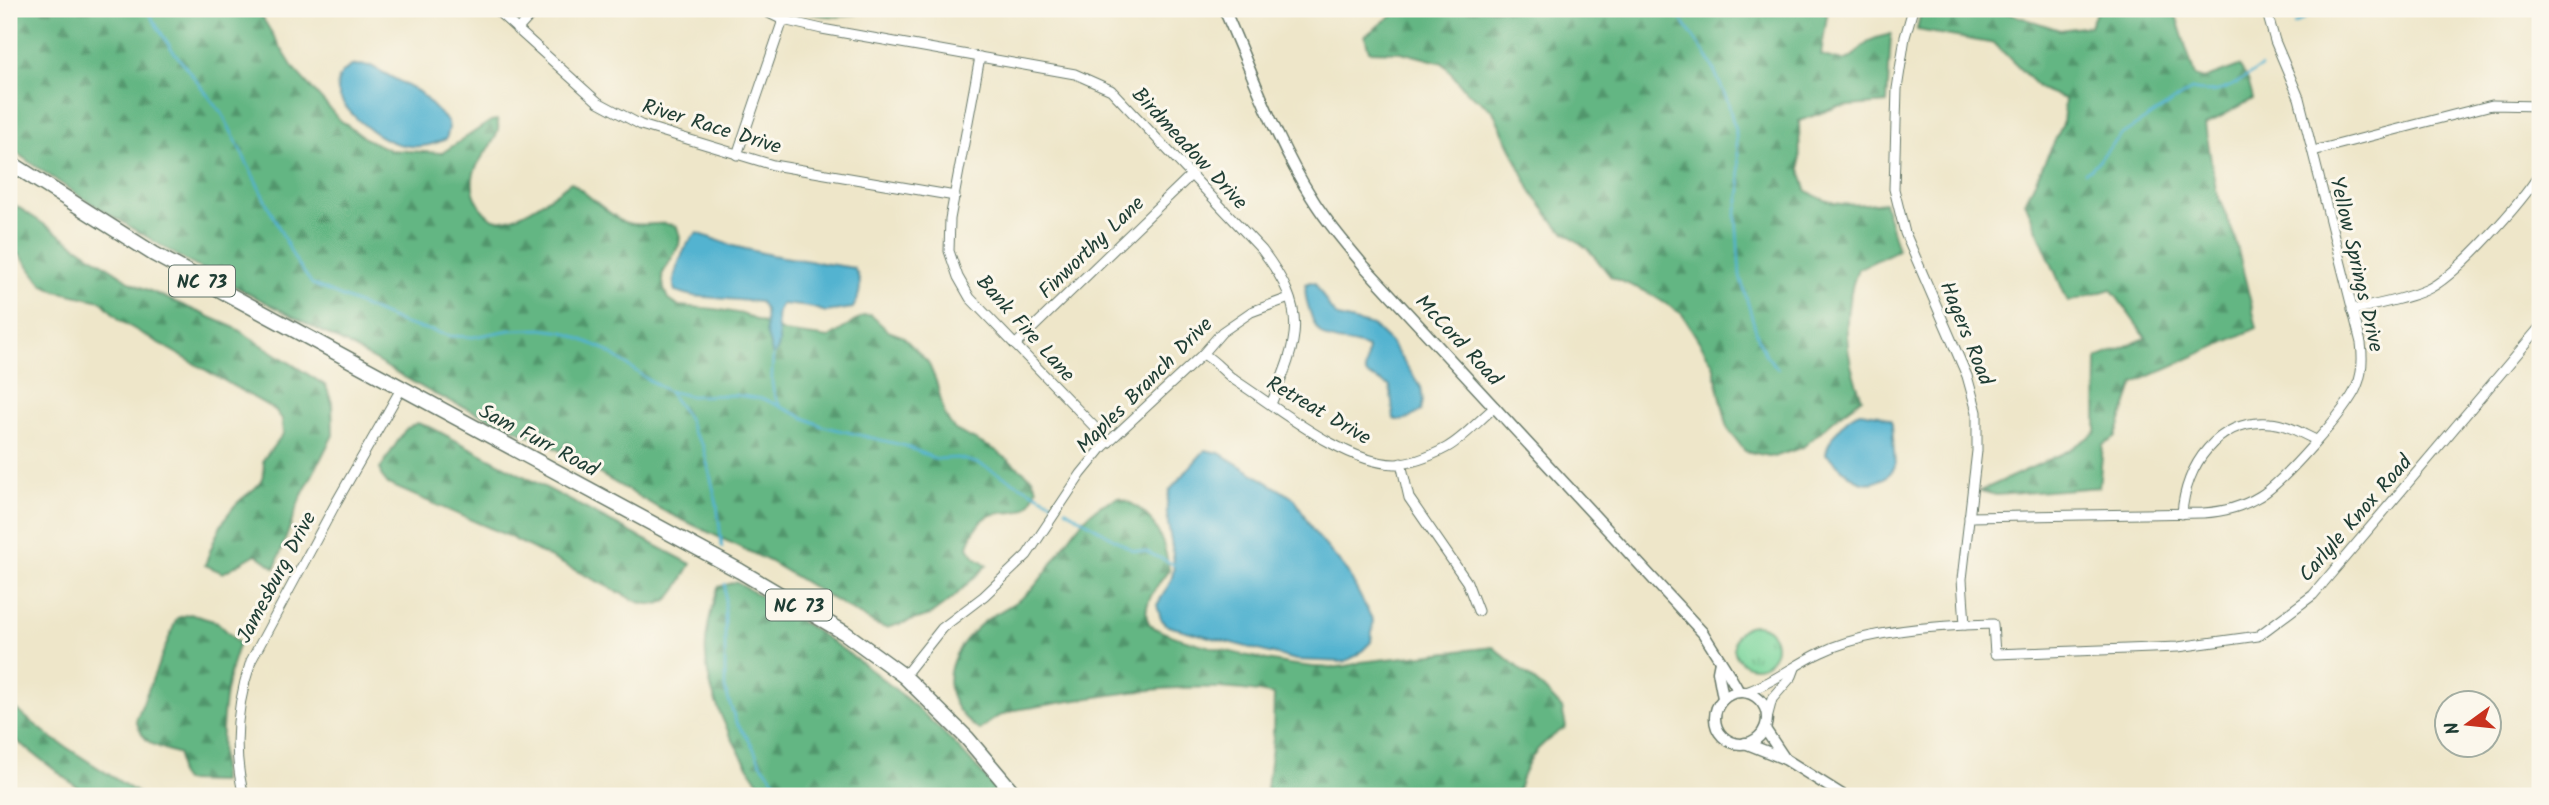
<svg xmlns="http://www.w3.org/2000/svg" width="2549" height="805" font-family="Kalam,sans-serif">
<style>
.grass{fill:url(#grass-tufts);stroke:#4c8968;stroke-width:2}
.forest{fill:url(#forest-firs);stroke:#417a5c;stroke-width:2}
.water{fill:#52b3d0;stroke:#387882;stroke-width:2}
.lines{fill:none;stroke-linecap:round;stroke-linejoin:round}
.stream{stroke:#52b3d0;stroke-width:2.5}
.minor-casing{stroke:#677868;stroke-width:11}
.tertiary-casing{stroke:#677868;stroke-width:13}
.primary-casing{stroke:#677868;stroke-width:17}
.minor{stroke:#fff;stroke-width:9}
.tertiary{stroke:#fff;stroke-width:10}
.primary{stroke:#fff;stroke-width:14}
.labels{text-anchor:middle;stroke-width:6;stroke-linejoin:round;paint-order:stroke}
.shield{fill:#fbf7ec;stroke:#61756b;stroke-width:2}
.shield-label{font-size:19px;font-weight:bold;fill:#1f3d34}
.street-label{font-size:21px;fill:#1f3d34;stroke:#fbf7ec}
</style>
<defs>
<pattern id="grass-tufts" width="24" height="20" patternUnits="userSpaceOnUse" patternTransform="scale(1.75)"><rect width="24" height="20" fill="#7ad59b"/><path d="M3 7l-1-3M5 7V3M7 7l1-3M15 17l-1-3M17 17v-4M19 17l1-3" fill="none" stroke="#63ae7f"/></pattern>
<pattern id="forest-firs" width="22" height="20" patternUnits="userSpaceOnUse" patternTransform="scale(1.75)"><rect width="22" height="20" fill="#63b683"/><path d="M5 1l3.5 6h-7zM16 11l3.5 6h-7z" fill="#51956c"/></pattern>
</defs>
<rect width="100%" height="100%" fill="#fbf7ec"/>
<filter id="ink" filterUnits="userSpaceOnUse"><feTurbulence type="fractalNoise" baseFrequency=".0143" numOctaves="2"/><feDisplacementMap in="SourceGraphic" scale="14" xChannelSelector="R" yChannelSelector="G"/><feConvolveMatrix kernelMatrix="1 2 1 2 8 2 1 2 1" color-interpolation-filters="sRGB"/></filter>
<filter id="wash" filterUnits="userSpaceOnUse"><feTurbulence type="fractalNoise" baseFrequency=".00686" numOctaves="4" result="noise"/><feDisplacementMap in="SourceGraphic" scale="28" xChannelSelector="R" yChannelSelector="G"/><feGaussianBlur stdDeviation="1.57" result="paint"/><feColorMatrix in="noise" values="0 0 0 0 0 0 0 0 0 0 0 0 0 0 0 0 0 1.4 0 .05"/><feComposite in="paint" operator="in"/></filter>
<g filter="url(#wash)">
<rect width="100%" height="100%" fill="#eee6c9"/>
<circle class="grass" cx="1755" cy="646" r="21"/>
<g class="forest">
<path d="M9,9H257L294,69L340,120L366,139L390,150L442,153L491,121L497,120C507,145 455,163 479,204C482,210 487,216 494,219C513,227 556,193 571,182C584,192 611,216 624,222C641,229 661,219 677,227L680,237L679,245L662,275L664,289L668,299L678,306L715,309L742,314L784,332L829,338L863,316L871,315L888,331L902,336L928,362L936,381L945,416L955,430L995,450L1032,478L1037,488C1034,496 1031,507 1022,510C1014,514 1003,511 994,514C980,518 971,534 968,547L975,557L987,565L953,598L930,615L886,628L875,624L769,561L664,511L546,443L434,394L346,344L188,262L78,195L9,148Z"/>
<path d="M796,9H865C850,22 813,15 796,9Z"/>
<path d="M1405,9H1828L1821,55C1855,67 1847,57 1870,41C1875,37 1885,36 1891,34L1887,103L1837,107L1799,121L1800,169L1806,190C1832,208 1854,206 1884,202L1898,250L1858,269C1841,311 1844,357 1862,398L1843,412L1803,447L1774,457L1745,451L1728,429L1713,364L1682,314L1647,292L1611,277L1589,250L1557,226L1532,193L1493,111L1466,91L1443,63L1401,52L1369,51L1365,36L1399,10Z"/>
<path d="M1921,9H1995L2060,30L2090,26L2098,9H2174L2195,76L2204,79L2239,66L2248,80L2253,99L2205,125L2216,190L2235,238L2257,328L2134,383L2115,438L2103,445L2099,487L1996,495L1980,491L2068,451L2096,432L2097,358L2146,338L2111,289L2068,302L2025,202L2063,124L2065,99L2040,89L1995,44L1917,30Z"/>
<path d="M9,201L134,284L235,328L326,386L332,403L333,435L300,499L275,568L256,554L223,573L205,565C212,545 219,525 232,509C246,490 269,489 263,460L283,434L282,419L275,410L122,322L101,301L56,291L42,284L20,255L9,250Z"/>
<path d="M417,423L432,428L691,564C675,590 671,613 636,601L506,535L388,484L381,475L380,469L405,430Z"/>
<path d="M1118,498C1151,508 1165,538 1169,570C1159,584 1139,605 1149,623C1158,638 1275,663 1297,665C1317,668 1342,670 1361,662L1493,647L1544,689L1562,708L1566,727C1533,748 1527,759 1516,796H1266L1273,739L1274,695C1189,676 1100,697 1015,710L997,717L979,730C937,700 942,660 978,627C993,612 1016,606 1031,590C1060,561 1076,509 1118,498Z"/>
<path d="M736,582C839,641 926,703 1001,796H769C741,760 708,703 706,656C704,633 712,609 718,587Z"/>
<path d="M190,614L217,622L239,643C222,689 220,733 222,782L184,781L179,774V754C156,746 144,746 136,720L177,618Z"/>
<path d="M9,704L52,738L142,796H89L9,735Z"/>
</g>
<g class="water">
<path d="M354,65L371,66L419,92L448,122L449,129L446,139C431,146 415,149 398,144C372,137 307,87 354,65Z"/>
<path d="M697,233L733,246L771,255L854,268C863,282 861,294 853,308L826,312L810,307L782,304C769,319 788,342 773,356L766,332L765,310L760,302L693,296L675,291C670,278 685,242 697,233Z"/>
<path d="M1311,282L1315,283L1331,310L1338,317L1373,326L1390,342L1421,387L1423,401L1421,411C1414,416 1403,423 1394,419L1390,386L1367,375L1365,371L1368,348C1341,336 1321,351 1310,312C1307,302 1304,293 1306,284Z"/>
<path d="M1860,412L1879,415L1890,420L1892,424L1895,466C1892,473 1886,478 1878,481C1856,489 1841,466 1826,454C1828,439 1846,416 1860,412Z"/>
<path d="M1205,450L1219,453L1295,499L1313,531L1347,571L1373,621L1371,642L1358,655L1344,662L1296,660L1168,626L1161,619L1157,605C1162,596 1168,588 1171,580C1181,555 1159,518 1170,490Z"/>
</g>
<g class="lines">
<g class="stream">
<path d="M146,9L171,48L223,115L294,258L312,284L405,324L451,336L473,337L510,330L541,329L564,332L604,349L650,381L668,391L691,396L735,395L764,399L822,426L906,446L935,459L958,458L980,464L1054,503"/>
<path d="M1674,9L1710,61L1728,102L1736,135L1741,190L1736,215L1740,276L1758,338L1765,354L1778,369"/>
<path d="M2295,24L2319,9"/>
<path d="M2085,172L2091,169L2121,135L2191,90C2223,97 2235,84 2261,67"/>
<path d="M773,356C772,373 769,391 780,405"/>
<path d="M668,391L688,418L692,431L703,446L717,504L722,547"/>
<path d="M1065,509L1132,550L1147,552L1175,565"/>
<path d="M725,584V689L736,722L751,743L760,762L787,796"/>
</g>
</g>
</g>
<g filter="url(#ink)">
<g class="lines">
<defs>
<g id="minor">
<path d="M495,9L598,102L641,125L773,165L955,196"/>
<path d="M760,9L783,20L822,29L1075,74L1111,90L1262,250C1309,312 1299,338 1271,404"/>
<path d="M517,30L536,9"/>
<path d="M980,57L950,219L949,251L958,277L970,298L1109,442"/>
<path d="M2313,151L2492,105L2540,106"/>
<path d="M737,155L783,20"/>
<path d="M2352,310C2377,304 2403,300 2426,290C2455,278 2523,201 2540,173"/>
<path d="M1015,345L1192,174"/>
<path d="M1203,354C1216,361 1224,373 1236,381C1278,408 1344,463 1395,464C1412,464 1431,456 1446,448C1463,439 1479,420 1495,407"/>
<path d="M1401,463L1409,498L1467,582L1478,611"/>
<path d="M2182,514C2185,466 2218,418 2270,423C2286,424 2301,433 2316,440"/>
<path d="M1969,517L2203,513C2223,512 2242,507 2260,496C2282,483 2348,409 2357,386C2363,372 2363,358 2361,343L2299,98L2275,41L2266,9"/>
<path d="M1965,625L1993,624L1995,654L2178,647L2258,636L2313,595L2540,327"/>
<path d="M904,676L942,628L984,596L1027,555L1081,474L1103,447L1203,354L1222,332L1251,312L1289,298"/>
<path d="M1746,692C1774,683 1795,664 1822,652C1861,633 1922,627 1965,625L1962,579L1977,451V412L1967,376L1905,233L1894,189L1897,89L1905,37L1913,9"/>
<path d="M1767,718L1772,699L1792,676L1795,668"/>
<path d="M244,796C232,750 236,706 251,661L337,501L401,389"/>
</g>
<g id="tertiary">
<path d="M1224,9C1252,72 1275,140 1312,198C1327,223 1346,244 1364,266L1703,633C1715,653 1728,671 1739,692"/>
<path d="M1720,661L1718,671L1723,698"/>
<circle cx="1741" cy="718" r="26"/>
<path d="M1765,729L1785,759"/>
<path d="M1745,743L1785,759L1844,796"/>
</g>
<path id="primary" d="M9,162L154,254L740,571L845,633L904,676L967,738L1016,796"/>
</defs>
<use href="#minor" class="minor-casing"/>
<use href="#tertiary" class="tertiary-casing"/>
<use href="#primary" class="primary-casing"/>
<use href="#minor" class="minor"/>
<use href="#tertiary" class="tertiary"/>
<use href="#primary" class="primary"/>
</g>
</g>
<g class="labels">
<g class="shield">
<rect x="169" y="265.5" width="66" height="31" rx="5"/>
<rect x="766" y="589.5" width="66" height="31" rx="5"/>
</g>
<g class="shield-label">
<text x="202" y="288">NC 73</text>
<text x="799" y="612">NC 73</text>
</g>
<g class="street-label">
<text transform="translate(712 126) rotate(17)" y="7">River Race Drive</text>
<text transform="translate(1190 148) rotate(47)" y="7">Birdmeadow Drive</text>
<text transform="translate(1091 247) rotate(-44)" y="7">Finworthy Lane</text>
<text transform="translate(2357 264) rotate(77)" y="7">Yellow Springs Drive</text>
<text transform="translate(1026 328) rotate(48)" y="7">Bank Fire Lane</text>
<text transform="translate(1967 333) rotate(68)" y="7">Hagers Road</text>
<text transform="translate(1459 340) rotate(47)" y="7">McCord Road</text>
<text transform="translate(1144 385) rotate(-45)" y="7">Maples Branch Drive</text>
<text transform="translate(1319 410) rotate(30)" y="7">Retreat Drive</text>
<text transform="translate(539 440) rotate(28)" y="7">Sam Furr Road</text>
<text transform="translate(2355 518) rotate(-49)" y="7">Carlyle Knox Road</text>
<text transform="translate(276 577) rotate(-62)" y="7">Jamesburg Drive</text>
</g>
</g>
<rect width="2549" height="805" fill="none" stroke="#fbf7ec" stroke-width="35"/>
<g transform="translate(2468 724) rotate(255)"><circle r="33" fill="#fbf7ec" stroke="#a3ada2" stroke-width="2"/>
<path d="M0-5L12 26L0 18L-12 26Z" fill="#c8321e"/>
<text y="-10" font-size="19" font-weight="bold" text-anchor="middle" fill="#1f3d34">N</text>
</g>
</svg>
